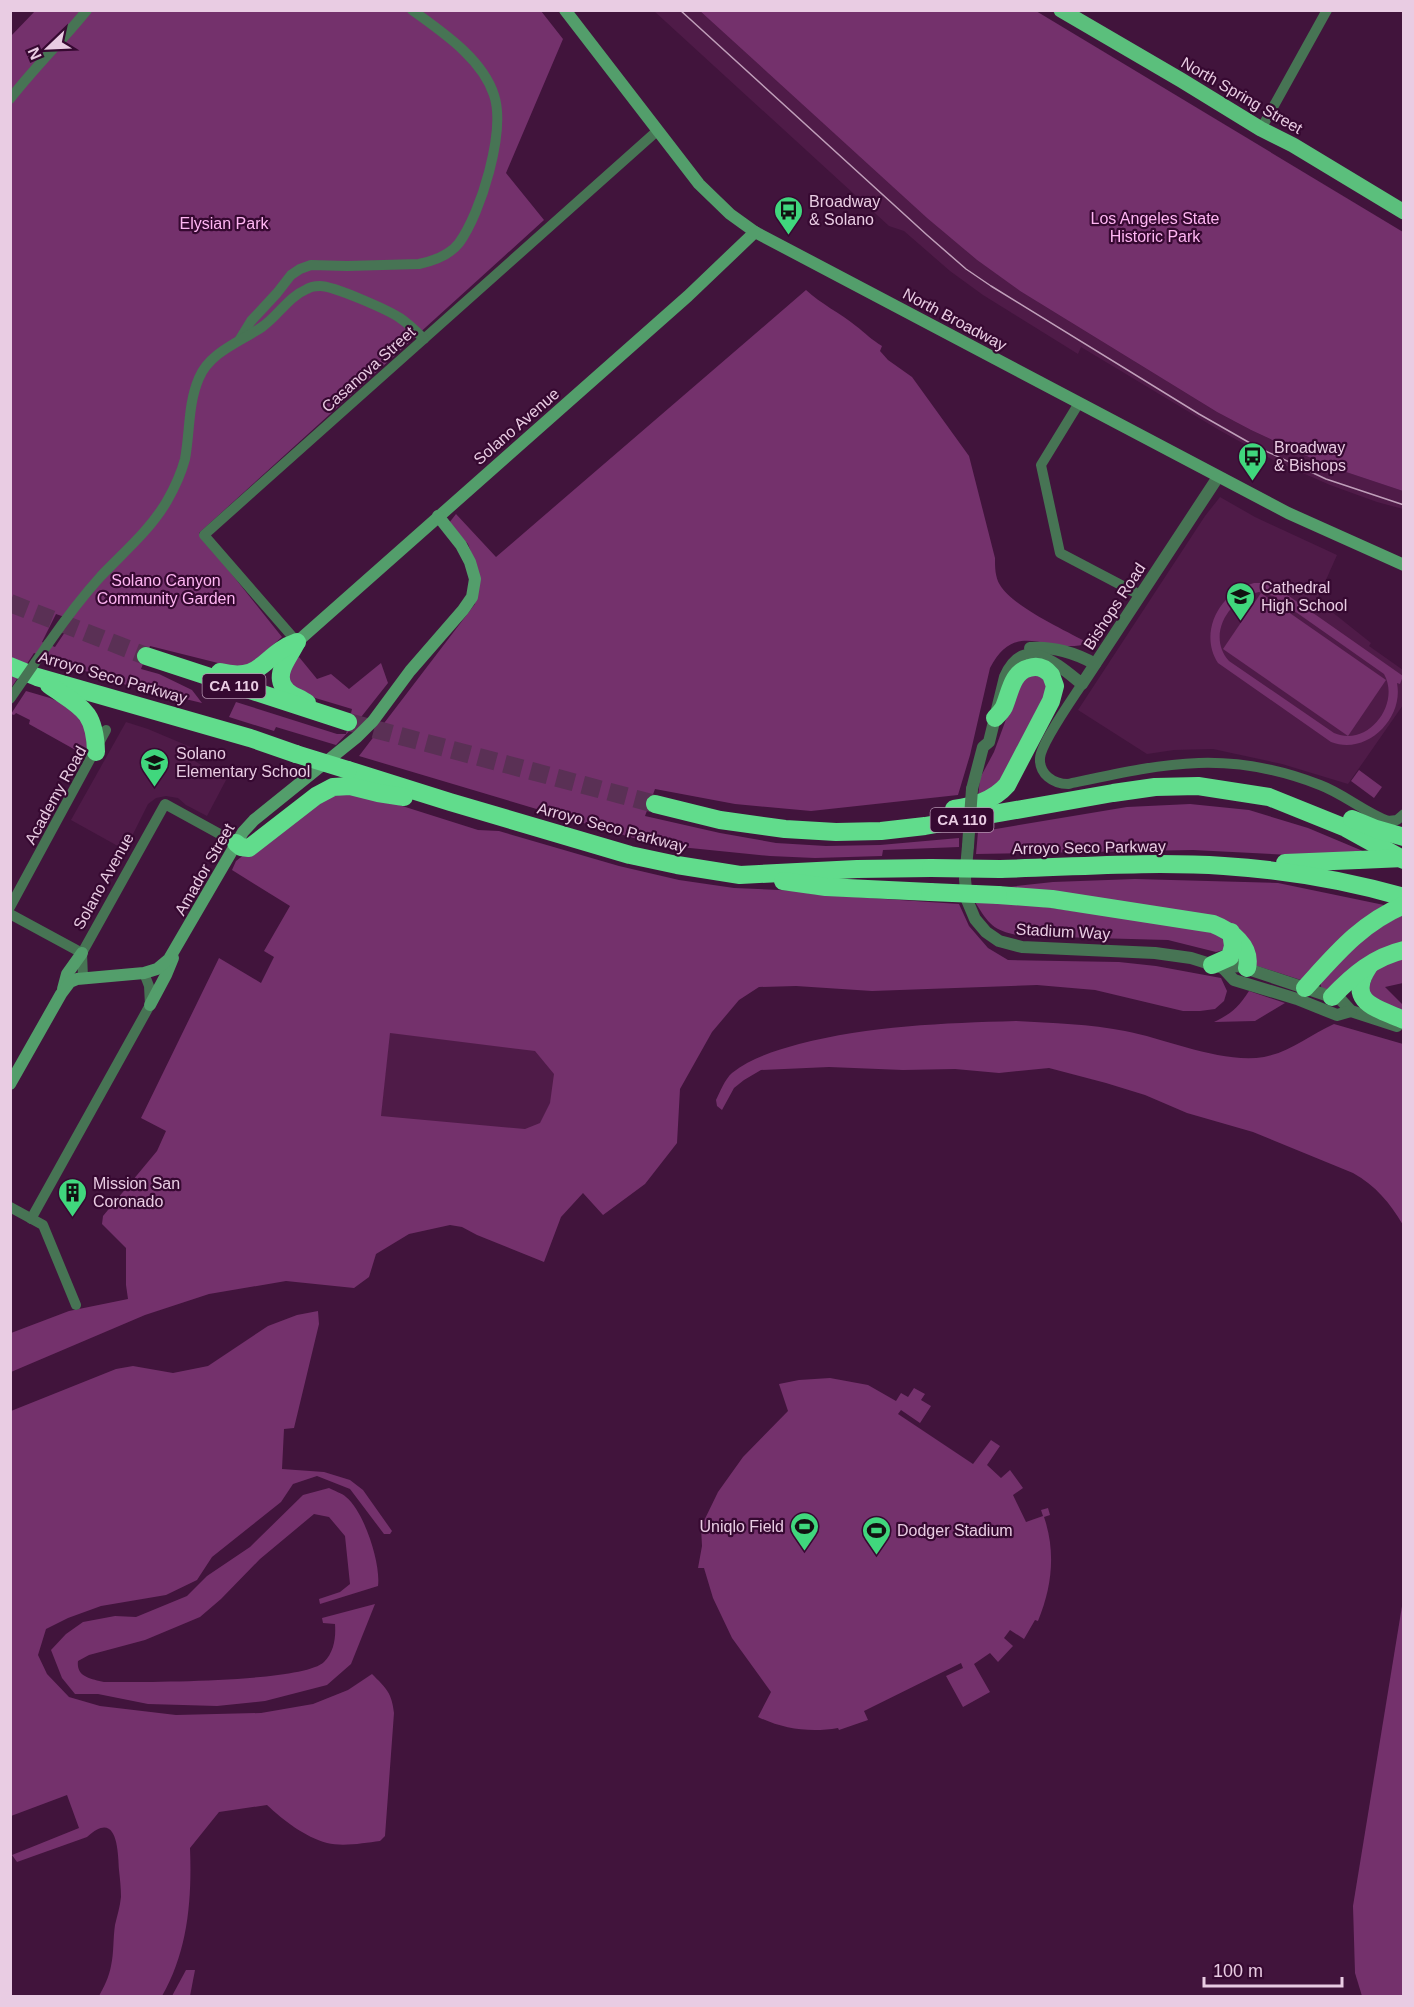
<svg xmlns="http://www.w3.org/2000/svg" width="1414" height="2007" font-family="Helvetica,sans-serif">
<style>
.built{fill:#4f1b48}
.green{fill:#74316c;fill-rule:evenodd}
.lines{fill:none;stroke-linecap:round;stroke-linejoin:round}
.motorway-tunnel{stroke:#5a3055;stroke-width:18;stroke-dasharray:18 9;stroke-linecap:butt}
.minor{stroke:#477454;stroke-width:10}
.tertiary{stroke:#477454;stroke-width:12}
.secondary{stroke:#539e6b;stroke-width:12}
.primary{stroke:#5bbf7c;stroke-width:15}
.motorway{stroke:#61dc8c;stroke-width:18}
.tram{stroke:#c09fba;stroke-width:1.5}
.minor-bridge{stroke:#477454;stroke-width:10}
.tertiary-bridge{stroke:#477454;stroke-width:12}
.motorway-bridge{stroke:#61dc8c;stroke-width:18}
.labels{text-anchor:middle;stroke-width:4.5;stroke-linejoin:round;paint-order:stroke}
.shield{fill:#360931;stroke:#b392ae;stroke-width:1.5}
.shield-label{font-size:15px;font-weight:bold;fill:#e9cce3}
.street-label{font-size:16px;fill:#e9cce3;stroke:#360931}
.poi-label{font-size:16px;fill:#e9cce3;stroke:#360931;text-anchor:start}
.park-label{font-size:16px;fill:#ffb6f3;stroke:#360931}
</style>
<rect width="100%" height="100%" fill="#41143c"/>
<g class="built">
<path d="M654,11H700L927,218L977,260L1020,291L1217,412L1251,430L1328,466L1403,491V509L1377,502L1330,485L1273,460L1219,430L1081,347L1078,354L983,295L950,271L904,231L889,226Z"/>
<path d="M1220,497L1255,517L1337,555L1317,600L1371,643L1369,646L1403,670V705L1348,784L1282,764L1213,749L1174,750L1147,754L1078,710L1205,516Z"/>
<path d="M126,722L148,729L193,748L188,757L226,780L207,816L186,805L178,798L166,796L156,798L148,804L125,850L71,820Z"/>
<path d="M393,999L596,1022L579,1174L377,1151Z"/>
</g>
<g class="green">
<path d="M36,10L541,11L563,39L506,173L544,220L199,533L282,637L250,665L238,668L150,646L141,669L159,674L192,690L202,703L119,683L34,653L11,688V36ZM56,614L73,620L55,647L42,642Z"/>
<path d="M700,11H1036L1403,232V491L1328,466L1251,430L1217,412L1020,291L977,260L927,218Z"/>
<path d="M806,290C821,304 840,313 856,326C865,333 872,340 882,346L880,351L888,360L912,377L969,456L995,558C995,567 995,577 1000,585C1013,607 1065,630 1088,643C1051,657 1016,616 990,668L970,755L958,795L811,811L735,804L655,789L645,816L720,833L776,843L826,846L880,845L959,838V847L883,850L882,856L815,858L770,856L680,847L672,848L637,839L359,756L475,604L478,571L468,544L449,523L456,514L496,557Z"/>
<path d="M1254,583H1263L1276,587L1403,676L1400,684L1397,683C1404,719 1366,756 1331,742L1218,663C1198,632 1220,592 1254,583ZM1259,592L1273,596L1384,674C1401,704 1368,748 1334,733L1229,661C1206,635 1229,598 1259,592Z"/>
<path d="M1261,593L1386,680L1348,736L1223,649Z"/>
<path d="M299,657L317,679L331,674L349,689L381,663L388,683L354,726L336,745L276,727L274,731L229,717L236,702L337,734H346L352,709L302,694L285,679L295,660Z"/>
<path d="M1034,671L1044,677L1048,686L1043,698L997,788L978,798L980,778L994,752L1022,676Z"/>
<path d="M26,691L50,698L73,708L91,736L88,757L29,724L30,720L16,713L14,715L11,714Z"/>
<path d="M1359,770L1382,787L1374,798L1351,781Z"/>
<path d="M358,792L478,830L499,831L619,866L679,880L734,888L801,891L811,894L959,904L969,926L988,948L1008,960L1119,962L1156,966L1221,978L1227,991L1224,1001L1215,1009L1200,1011H1183L1095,990L1037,985L872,991L796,986L759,987L739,1000L712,1032L680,1089L677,1143L645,1184L603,1215L583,1193L561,1217L544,1262L477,1235L462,1227L450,1225L409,1234L376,1254L369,1277L354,1288L286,1281L209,1294L145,1315L11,1372V1333L69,1311L128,1299L126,1285V1248L102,1224L103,1216L157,1151L166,1131L141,1118L219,958L261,983L274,957L264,951L290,906L232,870L236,861L316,799ZM390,1033L535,1051L554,1074L550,1103L540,1123L525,1129L381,1116Z"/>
<path d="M1190,804L1249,810L1308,828L1370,854L1312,856L1193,850L976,854L978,832L1127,807Z"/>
<path d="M1135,879L1278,883L1384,905L1301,980L1254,965L1237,928L999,888L1053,882Z"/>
<path d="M999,901L1207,929C1220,935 1226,934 1224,950L1216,952L1168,940L1021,936C993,930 990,926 975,902Z"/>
<path d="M1403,914V944L1330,990H1322L1320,982L1366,936Z"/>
<path d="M1403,958V983L1385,987L1403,1005V1016L1366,996L1376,967Z"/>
<path d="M1249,991L1285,1003L1255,1021L1214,1022C1232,1013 1238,1008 1249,991Z"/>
<path d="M1016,1021C1053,1023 1090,1024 1125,1031C1167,1039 1222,1064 1264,1057C1290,1052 1310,1035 1334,1024L1403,1044V1225C1390,1203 1376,1186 1353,1173L1253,1132L1187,1113L1145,1095L1106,1083L1049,1068L999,1073L955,1069L903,1070L829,1067L761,1070L744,1080L734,1088L722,1110L717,1106L716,1100C720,1092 725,1079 732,1073C752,1057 775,1051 799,1044C869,1026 944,1023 1016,1021Z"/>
<path d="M318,1311L319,1324L294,1428L284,1429L282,1469L324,1472L350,1480L363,1490L392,1531L390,1534H384L350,1489L317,1476L293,1484L281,1502L212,1557L197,1580L166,1595L101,1606L68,1618L46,1629L38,1655L47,1674L69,1697L100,1706L176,1715L261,1713L313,1704L348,1690L372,1674C386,1688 392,1693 394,1713L385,1836L380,1841C364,1843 343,1847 327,1843C305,1837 283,1820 267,1805L219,1812L190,1848C192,1899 188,1951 162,1996H99C104,1987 109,1977 111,1966C114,1953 113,1938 115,1925C117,1916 120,1907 121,1897C121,1889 120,1879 119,1870C118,1849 117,1809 87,1837L17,1862L12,1855L79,1828L67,1795L11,1816V1411L116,1369L133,1366L173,1373L208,1366L268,1326L297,1315Z"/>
<path d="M830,1378L868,1385L896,1401L901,1393L908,1397L914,1388L925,1394L921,1400L931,1406L920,1423L901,1410L898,1414L973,1464L991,1440L1000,1446L987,1465L1001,1478L1010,1470L1023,1488L1013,1495L1026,1522L1043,1516L1041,1510L1048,1508L1050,1515L1044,1517C1056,1552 1052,1587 1038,1621L1035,1620L1024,1639L1010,1630L1004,1638L1013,1646L998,1662L990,1653L974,1664L990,1692L963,1707L946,1676L963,1668L961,1663L864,1711L868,1720L839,1730L838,1728C810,1733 783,1729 758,1717L771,1692L732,1638L713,1598L704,1568H698L702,1546L701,1527L718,1492L743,1457L788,1411L779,1384L799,1380Z"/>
<path d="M329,1488C334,1491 342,1493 346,1497C364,1511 381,1564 378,1586L320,1604L319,1599L340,1592L350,1584L345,1536L329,1517L314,1514L260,1559L221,1599L200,1617L145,1640L89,1655L78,1661C76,1677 91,1679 104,1682C141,1682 302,1683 324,1662C334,1652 336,1638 335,1624L323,1623L322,1618L375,1604L351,1664L327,1685L265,1701L217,1706L148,1704L98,1694H75L62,1678L51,1650L66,1634L83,1622L115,1616L136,1617L187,1596L207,1576L250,1547L303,1495Z"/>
<path d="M1403,1600V1996H1362L1355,1973L1353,1906Z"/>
<path d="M186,1970H195L190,1996H172Z"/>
</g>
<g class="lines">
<g class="motorway-tunnel">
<path d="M10,603L146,656"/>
<path d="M348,722L655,804"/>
</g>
<g class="minor">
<path d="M10,99C34,68 62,41 87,10"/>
<path d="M1261,129L1327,10"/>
<path d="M240,339L251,321L277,293L291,275L300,269L311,265L347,266L419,264C433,261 449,256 459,243C481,213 506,131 494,95C482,58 442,32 412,10"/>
<path d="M1079,403L1041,465L1060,553L1140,595"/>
<path d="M297,642L204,535L657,131"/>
<path d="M48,644C64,621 82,597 101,576C125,551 150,530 167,501C175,487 181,474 185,459C190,432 188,403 199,378C210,352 240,342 262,327C278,316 288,297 307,289C310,287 317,286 320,286C334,286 388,310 400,318C409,324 417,332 424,339"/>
<path d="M1082,684C1073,698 1041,743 1040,758C1039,774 1053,784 1068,784C1162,764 1226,748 1320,785C1344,794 1364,812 1388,821L1397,820L1404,814"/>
<path d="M10,907L106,730"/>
<path d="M10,914L82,953"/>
<path d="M83,978L82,953L165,804L236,843"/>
<path d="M10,1207L43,1225L76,1305"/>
<path d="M31,1219L150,1005L149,986L144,973"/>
</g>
<g class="tertiary">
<path d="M1030,648C1052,646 1076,653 1095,664"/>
<path d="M972,789L983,747L989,742L1005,677C1024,633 1058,665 1082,684L1218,477"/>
<path d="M968,846L965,879L967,900L975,919L986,932L999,941L1022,947L1155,953L1191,958L1223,968L1239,966L1341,1000L1351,1011L1397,1026"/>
<path d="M1223,968L1234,980L1297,999L1337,1015L1351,1011"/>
</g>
<g class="secondary">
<path d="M565,10L699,184L730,214L755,232L1288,513L1404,565"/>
<path d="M297,642L688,296L755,232"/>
<path d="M63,989L67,974L82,953"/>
<path d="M150,1005L166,975L173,958"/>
<path d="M10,1084L61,994L70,982L77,979L144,973L157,969L169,959L243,832L254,820L357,737L373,721L410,671L463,610L472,597L475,579L470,562L461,545L438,516"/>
</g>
<path class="primary" d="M1061,10L1181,80L1261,129L1293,145L1404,212"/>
<g class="motorway">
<path d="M296,643C290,657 271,675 287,691C292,696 301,698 307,703"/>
<path d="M146,656L348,722"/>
<path d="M10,666L37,677L250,738L296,754"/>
<path d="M220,672C264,683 262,654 297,642"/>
<path d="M49,685C80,707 95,709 96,752"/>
<path d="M348,770L450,802L630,855L677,865L740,875L857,869L931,868"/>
<path d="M655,804L720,820L785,829L836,832L881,831L925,826L1113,793L1155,787L1198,786L1269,797L1346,828L1404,860"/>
<path d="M954,809C973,806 993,801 1007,785L1051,701L1055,686L1051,675C1045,668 1038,665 1029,668C1012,672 1010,693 1004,707C1002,711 998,715 995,718"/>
<path d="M1352,819L1376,829L1404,837"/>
<path d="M236,843L241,847L249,848L316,796L333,787L350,786L378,793L404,797"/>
<path d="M1285,863L1358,860"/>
<path d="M1000,869C1074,867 1149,861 1224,866C1285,870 1345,880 1404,897"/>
<path d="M783,881L826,887L930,892"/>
<path d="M998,895L1052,899L1213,924C1231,931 1252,946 1247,968"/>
<path d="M1212,965L1230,957L1233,946L1231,932"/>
<path d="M1369,966C1345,1002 1376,1008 1404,1020"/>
<path d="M1305,988C1336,954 1360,924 1404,905"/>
<path d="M1332,997C1353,975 1374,957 1404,950"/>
</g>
<path class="tram" d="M680,10L927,235L966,269L991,286L1199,414L1257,447L1326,479L1404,505"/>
<path class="minor-bridge" d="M10,699L48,644"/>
<path class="tertiary-bridge" d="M968,846L972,789"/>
<g class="motorway-bridge">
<path d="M296,754L348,770"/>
<path d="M1358,860L1404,858"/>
<path d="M931,868L1000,869"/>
<path d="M930,892L998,895"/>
</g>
</g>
<defs>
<symbol id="bus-pin" viewBox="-11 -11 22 30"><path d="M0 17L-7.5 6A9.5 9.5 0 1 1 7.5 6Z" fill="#40d77d" stroke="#360931"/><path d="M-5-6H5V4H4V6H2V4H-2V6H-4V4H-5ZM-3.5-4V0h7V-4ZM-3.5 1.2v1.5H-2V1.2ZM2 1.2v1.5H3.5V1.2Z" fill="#111"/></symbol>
<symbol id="school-pin" viewBox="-11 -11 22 30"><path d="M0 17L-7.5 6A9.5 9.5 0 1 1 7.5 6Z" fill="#40d77d" stroke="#360931"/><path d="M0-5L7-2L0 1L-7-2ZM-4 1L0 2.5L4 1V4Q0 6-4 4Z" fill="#111"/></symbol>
<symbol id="building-pin" viewBox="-11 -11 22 30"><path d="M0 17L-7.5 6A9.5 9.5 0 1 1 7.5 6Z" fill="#40d77d" stroke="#360931"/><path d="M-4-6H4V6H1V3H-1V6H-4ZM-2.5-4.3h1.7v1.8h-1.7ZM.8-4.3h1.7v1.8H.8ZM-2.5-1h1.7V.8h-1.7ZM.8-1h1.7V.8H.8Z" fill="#111"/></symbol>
<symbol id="stadium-pin" viewBox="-11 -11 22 30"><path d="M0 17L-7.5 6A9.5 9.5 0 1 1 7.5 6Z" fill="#40d77d" stroke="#360931"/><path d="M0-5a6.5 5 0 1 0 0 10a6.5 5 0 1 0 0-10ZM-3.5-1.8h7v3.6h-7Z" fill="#111"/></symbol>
</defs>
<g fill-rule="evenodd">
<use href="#bus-pin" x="772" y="194" width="33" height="45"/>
<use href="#bus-pin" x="1236" y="440" width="33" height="45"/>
<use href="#school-pin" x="1224" y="580" width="33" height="45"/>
<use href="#school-pin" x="138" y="746" width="33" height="45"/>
<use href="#building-pin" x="56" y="1176" width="33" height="45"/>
<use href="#stadium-pin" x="788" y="1510" width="33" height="45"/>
<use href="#stadium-pin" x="860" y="1514" width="33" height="45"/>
</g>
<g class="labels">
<g class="shield">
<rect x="202.5" y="674" width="63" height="24" rx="4.5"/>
<rect x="930.5" y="808" width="63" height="24" rx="4.5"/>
</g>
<g class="shield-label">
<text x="234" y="691">CA 110</text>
<text x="962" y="825">CA 110</text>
</g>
<g class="street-label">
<text transform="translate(1242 95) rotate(30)" y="6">North Spring Street</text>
<text transform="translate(955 319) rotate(28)" y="6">North Broadway</text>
<text transform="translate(368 369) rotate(-42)" y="6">Casanova Street</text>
<text transform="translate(516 426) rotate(-41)" y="6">Solano Avenue</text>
<text transform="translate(1114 606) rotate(-57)" y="6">Bishops Road</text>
<text transform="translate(113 677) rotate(16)" y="6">Arroyo Seco Parkway</text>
<text transform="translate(55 795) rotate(-61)" y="6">Academy Road</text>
<text transform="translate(612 827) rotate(15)" y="6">Arroyo Seco Parkway</text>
<text transform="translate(1089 847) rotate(-1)" y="6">Arroyo Seco Parkway</text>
<text transform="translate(204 869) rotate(-60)" y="6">Amador Street</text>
<text transform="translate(103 881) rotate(-61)" y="6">Solano Avenue</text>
<text transform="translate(1063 931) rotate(3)" y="6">Stadium Way</text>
</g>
<g class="poi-label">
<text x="809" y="207">Broadway<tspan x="809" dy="18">&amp; Solano</tspan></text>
<text x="1274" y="453">Broadway<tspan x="1274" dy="18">&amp; Bishops</tspan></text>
<text x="1261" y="593">Cathedral<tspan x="1261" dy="18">High School</tspan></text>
<text x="176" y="759">Solano<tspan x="176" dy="18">Elementary School</tspan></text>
<text x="93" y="1189">Mission San<tspan x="93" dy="18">Coronado</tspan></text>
<text x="784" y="1532" text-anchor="end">Uniqlo Field</text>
<text x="897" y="1536">Dodger Stadium</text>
</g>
<g class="park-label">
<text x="1155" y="224">Los Angeles State<tspan x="1155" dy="18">Historic Park</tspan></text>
<text x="224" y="229">Elysian Park</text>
<text x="166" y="586">Solano Canyon<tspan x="166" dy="18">Community Garden</tspan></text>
</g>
</g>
<rect width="1414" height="2007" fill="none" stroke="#e9cce3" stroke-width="24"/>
<g transform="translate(48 48) rotate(247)" stroke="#360931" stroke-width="4.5" paint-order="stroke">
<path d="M0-4.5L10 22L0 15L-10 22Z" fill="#e9cce3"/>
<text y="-9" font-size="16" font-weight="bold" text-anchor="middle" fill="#e9cce3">N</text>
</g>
<path d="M1204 1977v9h138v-9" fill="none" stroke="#e9cce3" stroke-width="3"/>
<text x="1213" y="1977" font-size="18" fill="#e9cce3" stroke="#360931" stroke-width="4.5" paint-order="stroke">100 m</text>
</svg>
